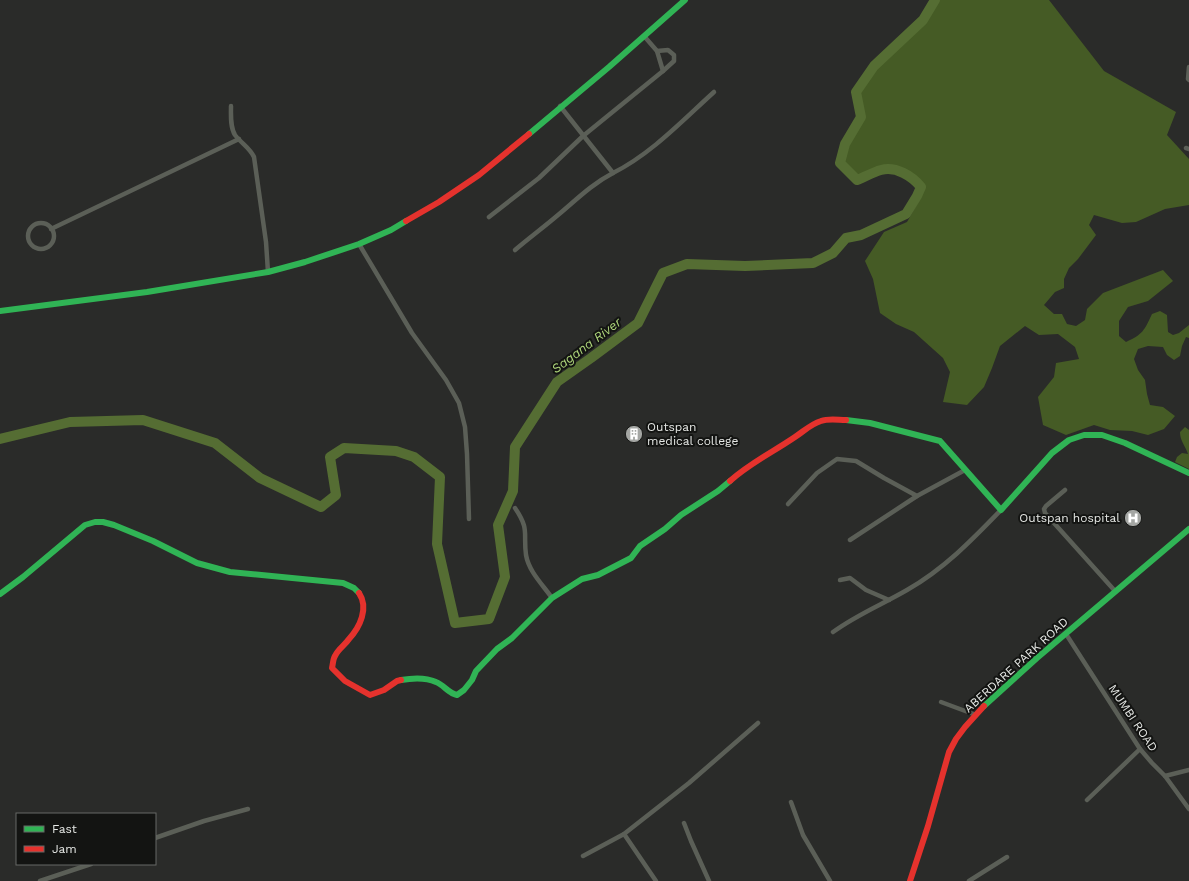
<svg xmlns="http://www.w3.org/2000/svg" width="1189" height="881" font-family="'Work Sans',sans-serif">
<style>
.forest{fill:#455b25}
.lines{fill:none;stroke-linecap:round;stroke-linejoin:round}
.river{stroke:#556d33;stroke-width:10}
.street{stroke:#5b5f57;stroke-width:4.5}
.fast{stroke:#30b455;stroke-width:6}
.jam{stroke:#e5322d;stroke-width:6}
.labels{text-anchor:middle;stroke-width:4;stroke-linejoin:round;paint-order:stroke}
.poi-label{font-size:12px;fill:#e6e8e5;stroke:#131412;text-anchor:start}
.street-label{font-size:12px;fill:#e6e8e5;stroke:#131412}
.water-label{font-size:13px;font-style:italic;fill:#add47a;stroke:#131412}
</style>
<rect width="100%" height="100%" fill="#2a2b29"/>
<g class="forest">
<path d="M935,0H1049L1104,71L1176,112L1167,135L1189,159V205L1165,209L1136,222L1122,223L1094,215L1089,225L1096,235L1078,259L1069,268L1064,279V288L1055,292L1044,305L1054,314H1062L1067,324L1076,326L1085,320L1087,309L1103,293L1163,270L1173,281L1148,301L1128,307L1119,321V336L1126,342C1143,334 1144,331 1152,314L1160,311L1167,315L1168,332L1173,335L1179,333L1189,325V338L1186,337L1182,346L1180,356L1174,360L1167,355L1163,347L1148,346L1138,349L1134,359L1138,370L1145,380L1147,394L1150,405L1163,407L1175,416L1164,429L1148,435L1132,431L1110,430L1094,425L1066,435L1043,425L1038,397L1054,377L1056,363L1079,359L1075,347L1058,334L1039,335L1025,326L1000,346L992,368L984,387L967,405L943,402L950,372L943,358L914,332L896,324L880,313L873,279L865,261L884,232L907,222L919,201L921,187C912,176 896,166 881,170C873,172 865,177 857,180L840,163L845,144L861,117L856,92L874,66L923,20Z"/>
<path d="M1185,427L1189,430V469L1175,462L1177,457L1182,453L1188,454C1185,445 1180,441 1180,432Z"/>
</g>
<g class="lines">
<path class="river" d="M0,439L70,422L143,420L215,443L260,478L321,507L336,495L330,457L344,448L396,451L414,457L440,477L437,544L455,623L489,619L505,577L498,525L513,491L515,447L557,382L591,358L638,323L663,273L687,264L745,266L813,263L833,253L846,238L861,235L906,214L917,196L921,187C912,176 896,166 881,170C873,172 865,177 857,180L840,163L845,144L861,117L856,92L874,66L923,20L935,0"/>
<g class="street">
<path d="M657,51L668,50L674,55V61L663,71"/>
<path d="M1189,67L1188,79L1189,80"/>
<path d="M231,106C231,115 230,127 235,135C241,143 250,148 254,157L266,242L268,272"/>
<path d="M560,106L613,173C651,154 682,121 714,92"/>
<path d="M1186,148L1189,149"/>
<path d="M489,217L539,178L583,136L663,71L657,51L644,36"/>
<circle cx="41" cy="236" r="13"/>
<path d="M51,229L239,139"/>
<path d="M359,244L412,333L446,380L459,403L465,427L467,454L469,519"/>
<path d="M515,250C529,238 544,227 558,215C576,200 592,184 613,173"/>
<path d="M1065,490L1046,506L1044,509L1045,513L1115,591"/>
<path d="M788,504L817,473L837,459L856,461L884,478L917,496"/>
<path d="M515,508C530,530 523,533 526,555C529,572 543,585 552,598"/>
<path d="M850,540L917,496L965,470"/>
<path d="M840,580L850,578L866,590L889,600"/>
<path d="M833,632C856,615 883,604 907,590C944,569 972,540 1001,510"/>
<path d="M1066,634L1140,749L1152,763L1165,776L1189,809"/>
<path d="M941,702L976,715"/>
<path d="M1165,776L1189,770"/>
<path d="M1087,800L1140,749"/>
<path d="M791,802L803,835L830,881"/>
<path d="M684,823L691,841L709,881"/>
<path d="M624,834L656,881"/>
<path d="M155,838L204,821L248,809"/>
<path d="M583,856L624,834L689,783L758,723"/>
<path d="M40,881L91,864"/>
<path d="M969,881L1007,857"/>
</g>
<g class="fast">
<path d="M529,134L609,67L685,0"/>
<path d="M0,311L147,292L268,272L305,262L359,244L391,230L406,221"/>
<path d="M846,420L870,423L940,441L1001,510L1052,453L1069,440L1084,435H1102L1125,443L1189,473"/>
<path d="M0,594L23,577L85,525L95,522H103L114,525L153,541L197,563L230,572L343,583L354,588L359,593"/>
<path d="M401,680C412,678 425,677 436,682C444,685 448,693 457,695L464,690L472,680L476,671L497,649L512,638L552,598L582,579L598,575L631,558L640,546L665,529L681,515L718,491L730,481"/>
<path d="M984,706L1037,658L1189,529"/>
</g>
<g class="jam">
<path d="M406,221L439,202L479,175L529,134"/>
<path d="M730,481C750,463 773,452 795,437C804,431 811,424 821,421C829,418 838,420 846,420"/>
<path d="M359,593C369,608 360,627 349,639C345,645 338,649 335,656C333,659 333,664 332,668L345,681L370,695L384,690L397,681L401,680"/>
<path d="M910,881L928,826L949,752L956,739L965,727L984,706"/>
</g>
</g>
<defs>
<symbol id="building-disc" viewBox="-11 -11 22 22"><circle r="9.5" fill="#a4a6a3" stroke="#131412"/><path d="M-4-6H4V6H1V3H-1V6H-4ZM-2.5-4.3h1.7v1.8h-1.7ZM.8-4.3h1.7v1.8H.8ZM-2.5-1h1.7V.8h-1.7ZM.8-1h1.7V.8H.8Z" fill="#fff"/></symbol>
<symbol id="hospital-disc" viewBox="-11 -11 22 22"><circle r="9.5" fill="#a4a6a3" stroke="#131412"/><path d="M-5-5h3v3.5h4V-5h3V5h-3V1.5h-4V5h-3Z" fill="#fff"/></symbol>
</defs>
<g fill-rule="evenodd">
<use href="#building-disc" x="624" y="424" width="20" height="20"/>
<use href="#hospital-disc" x="1123" y="508" width="20" height="20"/>
</g>
<g class="labels">
<g class="poi-label">
<text x="647" y="431">Outspan<tspan x="647" dy="14">medical college</tspan></text>
<text x="1120" y="522" text-anchor="end">Outspan hospital</text>
</g>
<g class="street-label">
<text transform="translate(1016 665) rotate(-42)" y="4">ABERDARE PARK ROAD</text>
<text transform="translate(1133 718) rotate(56)" y="4">MUMBI ROAD</text>
</g>
<g class="water-label">
<text transform="translate(586 345) rotate(-37)" y="5">Sagana River</text>
</g>
</g>
<rect x="16" y="813" width="140" height="52" fill="#131412" stroke="#676966"/>
<rect x="24" y="826" width="20" height="6" fill="#30b455" stroke="#676966"/>
<text x="52" y="833" font-size="12" fill="#e6e8e5">Fast</text>
<rect x="24" y="846" width="20" height="6" fill="#e5322d" stroke="#676966"/>
<text x="52" y="853" font-size="12" fill="#e6e8e5">Jam</text>
</svg>
